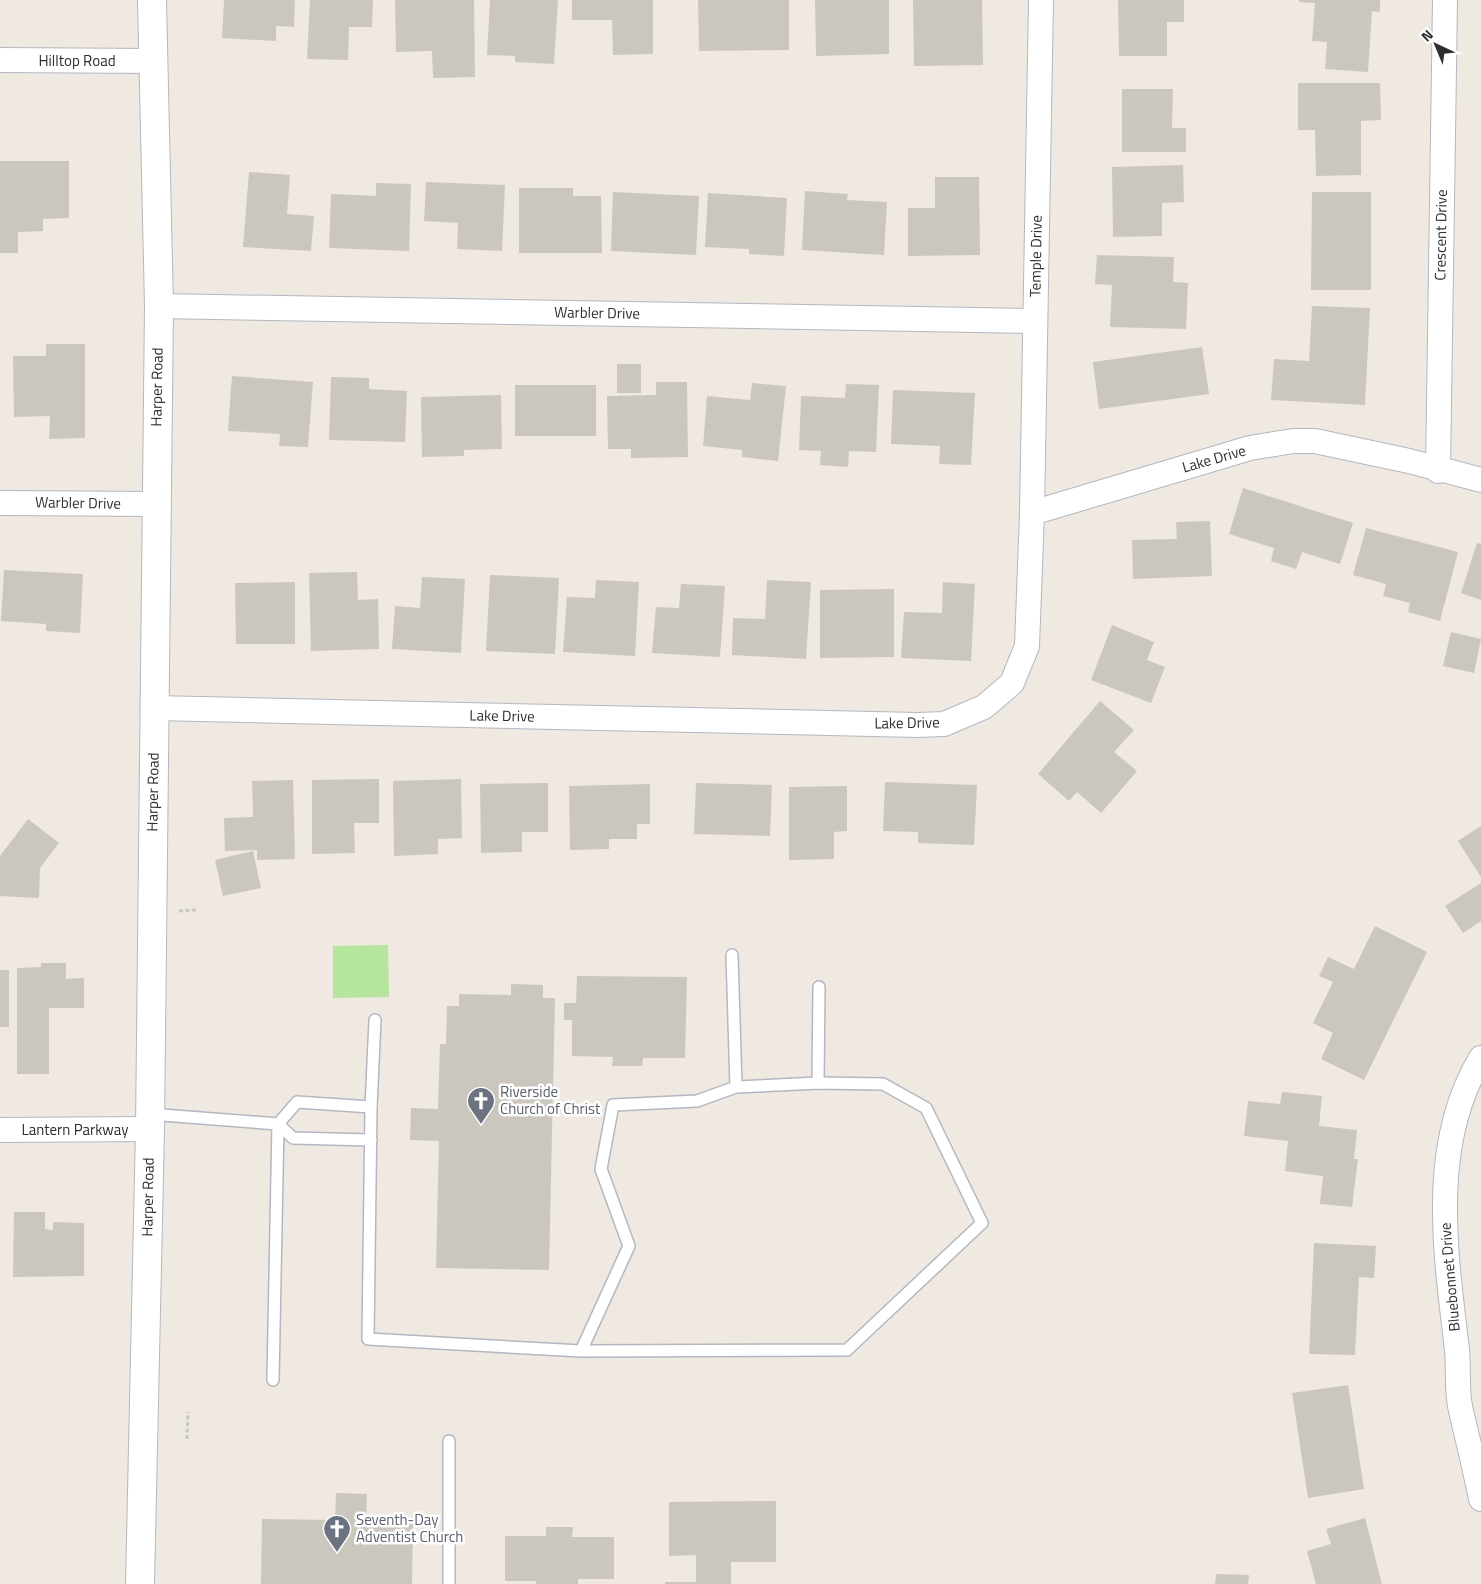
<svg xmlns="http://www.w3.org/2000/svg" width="1481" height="1584" font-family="'Titillium Web',sans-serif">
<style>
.green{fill:#b6e59e}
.building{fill:#cbc7bf}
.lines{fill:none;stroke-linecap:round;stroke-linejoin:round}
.lane-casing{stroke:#b4b7c1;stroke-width:14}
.street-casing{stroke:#b4b7c1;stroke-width:26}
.secondary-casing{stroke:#b4b7c1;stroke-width:30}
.path{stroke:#c9c9c9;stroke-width:3;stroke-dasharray:4 2.5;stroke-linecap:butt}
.lane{stroke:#fff;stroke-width:11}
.street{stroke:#fff;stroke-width:24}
.secondary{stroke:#fff;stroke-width:28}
.labels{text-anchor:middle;stroke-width:5;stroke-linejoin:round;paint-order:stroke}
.street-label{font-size:15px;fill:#2e2e2e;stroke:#fff}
.worship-label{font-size:15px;fill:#5b616d;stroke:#fff;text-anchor:start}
</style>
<rect width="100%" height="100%" fill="#efe9e1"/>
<path class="green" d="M388,945L389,997L333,998V946Z"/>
<g class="building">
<path d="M224,0H295L294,27L276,26V41L222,38Z"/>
<path d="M310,0H373L372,27H349L348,60L307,59Z"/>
<path d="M395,0H474L475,77L433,78L432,51L396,52Z"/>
<path d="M490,0H558L554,64L515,62V56L487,55Z"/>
<path d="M572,0H653V54L613,55L612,20H572Z"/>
<path d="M698,0H789V50L699,51Z"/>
<path d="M815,0H889V54L816,56Z"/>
<path d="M913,0H982L983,65L914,66Z"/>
<path d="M1118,0H1184V22H1167V56H1119Z"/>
<path d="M1299,0H1380V12L1372,11L1368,72L1325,69L1327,42L1312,41L1315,3L1299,2Z"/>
<path d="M1298,83H1380L1381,120L1361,121V175L1316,176L1315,130H1298Z"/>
<path d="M1122,89H1173L1172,128H1186V152H1122Z"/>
<path d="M0,161H69V218L43,219V231L18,232V253H0Z"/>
<path d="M1183,165L1184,202L1162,203V236L1113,237L1112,167Z"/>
<path d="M249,172L290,175L287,214L314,216L311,251L243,247Z"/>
<path d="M935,177H979L980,255L908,256V208H935Z"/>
<path d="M426,182L505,185L502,251L457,249L458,223L424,221Z"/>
<path d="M376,183L411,184L409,251L329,248L331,194L376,196Z"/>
<path d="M519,188H573V196H601L602,253H519Z"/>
<path d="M805,191L848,194L847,200L887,202L884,255L802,250Z"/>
<path d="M613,192L699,196L696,255L611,251Z"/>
<path d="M1312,192H1371V290H1311Z"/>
<path d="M708,193L787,198L784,256L749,254V249L705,247Z"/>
<path d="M1097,255L1174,257L1173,282L1188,283L1186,329L1110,327L1112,285L1095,284Z"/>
<path d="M1312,306L1370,308L1365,405L1271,400L1274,359L1309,361Z"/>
<path d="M46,344H85V438L49,439L50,416L14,417L13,356H46Z"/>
<path d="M1202,347L1209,394L1099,409L1093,362Z"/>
<rect x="617" y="364" width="24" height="29"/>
<path d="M232,376L313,382L308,447L279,446L280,434L228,431Z"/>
<path d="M331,377L369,378V389L407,391L405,442L329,440Z"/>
<path d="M656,382H687L688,457L631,458V449H608L607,396L656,395Z"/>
<path d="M752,383L786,386L778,461L742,457V450L703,446L707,396L750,400Z"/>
<path d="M846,384L879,385L876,452L849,451L848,467L820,465L821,451L799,450L801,396L845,398Z"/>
<rect x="515" y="385" width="81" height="51"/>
<path d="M893,390L975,393L971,465L939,464L940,446L891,444Z"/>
<path d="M501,395L502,449L464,450V456L422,457L421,397Z"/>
<path d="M1243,488L1353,523L1340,564L1302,552L1296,569L1271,561L1274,548L1229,534Z"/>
<path d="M1210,521L1212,576L1133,579L1132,540L1177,539L1176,522Z"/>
<path d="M1366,528L1458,552L1440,621L1408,612L1410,603L1383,596L1386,584L1353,575Z"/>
<path d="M1477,543L1481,544V600L1461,593Z"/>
<path d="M4,570L83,574L80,633L46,631V624L1,621Z"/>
<path d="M357,572L358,600L378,599L379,649L311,651L309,573Z"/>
<path d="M490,575L559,578L555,654L486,651Z"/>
<path d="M422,577L465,579L461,653L392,649L395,606L420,608Z"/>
<path d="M596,580L639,582L635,656L563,652L567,597L595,598Z"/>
<path d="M767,580L811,582L806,659L732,655L733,618L765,619Z"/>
<path d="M295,582V644H236L235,583Z"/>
<path d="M943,582L975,584L971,661L901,658L904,612L942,613Z"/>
<path d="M681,584L725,586L720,657L652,653L656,607L679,608Z"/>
<path d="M894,589V657L820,658V590Z"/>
<path d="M1112,625L1154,642L1147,660L1165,667L1151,703L1091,680Z"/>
<path d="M1451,632L1481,639L1474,673L1443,666Z"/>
<path d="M1100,701L1134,730L1114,752L1137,771L1101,813L1077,792L1069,801L1038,774Z"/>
<path d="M379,779V823H354L355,853L312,854V780Z"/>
<path d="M461,779L462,838L438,839V854L394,856L393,781Z"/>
<path d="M293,780L295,859L257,860V850L225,851L224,818L253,817L252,781Z"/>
<path d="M885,782L977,785L974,845L918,843V832L883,831Z"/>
<path d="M548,783V832H522V852L481,853L480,784Z"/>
<path d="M696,783L772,785L770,836L694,834Z"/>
<path d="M650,784V824H637V839H609V849L570,850L569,786Z"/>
<path d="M847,786V831L834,832V859L789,860V787Z"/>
<path d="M28,819L59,843L40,868L39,898L0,896V856Z"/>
<path d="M1481,826V877L1458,841Z"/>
<path d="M253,851L261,888L223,896L215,860Z"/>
<path d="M1481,883V921L1463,933L1445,906Z"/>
<path d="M1375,926L1427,952L1364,1080L1321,1059L1333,1033L1313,1023L1333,982L1319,976L1328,957L1354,969Z"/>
<path d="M41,963H66V979L84,978V1008H49V1074H17V968L41,967Z"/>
<rect x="0" y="970" width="9" height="57"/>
<path d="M577,976L687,977L685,1058H643L642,1066H612L613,1057L572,1056V1020H564V1003H576Z"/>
<path d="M511,984L543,985V998H555L549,1270L436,1268L439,1141L410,1140L411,1108L438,1109L440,1044H446L447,1006H459V994L511,995Z"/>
<path d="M1282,1092L1322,1096L1319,1126L1357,1130L1354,1159H1358L1352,1207L1320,1204L1323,1176L1285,1171L1288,1141L1244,1136L1248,1101L1280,1104Z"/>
<path d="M14,1212H45V1229L53,1230V1222L84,1223V1276L13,1277Z"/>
<path d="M1314,1243L1376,1246L1374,1278L1359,1277L1355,1355L1309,1354Z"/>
<path d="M1348,1385L1364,1489L1308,1498L1292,1393Z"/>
<path d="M336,1493L367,1494L366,1522H413L412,1584H261L262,1519L335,1520Z"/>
<path d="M776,1501V1562H731V1584H665V1582H696V1555L669,1556V1502Z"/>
<path d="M1365,1518L1382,1584H1316L1307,1551L1331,1544L1326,1529Z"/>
<path d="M546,1527H573L572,1537H614V1579H578V1584H536V1581H505V1536H546Z"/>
<path d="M1216,1574L1249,1575L1248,1584H1215Z"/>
</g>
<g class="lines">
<defs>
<g id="lane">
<path d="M732,955L736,1087"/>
<path d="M375,1020L371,1107L368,1339L581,1351L847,1350L982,1223L926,1108L883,1084L818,1083L736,1087L697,1101L613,1105L601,1169L629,1246L581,1351"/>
<path d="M818,1083L819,987"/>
<path d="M149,1114L278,1124L293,1138L371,1140"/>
<path d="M273,1380L278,1124L297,1102L371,1107"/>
<path d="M449,1584V1441"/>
</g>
<g id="street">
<path d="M0,60L154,61"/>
<path d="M159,306L1035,321"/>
<path d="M1438,471L1445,0"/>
<path d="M0,503L156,504"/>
<path d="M1032,513L1041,0"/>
<path d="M154,708L917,725L944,724L984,707L1012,683L1027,646L1032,513L1250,448L1293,441H1315L1409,461L1481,480"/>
<path d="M1481,1058C1428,1145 1446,1255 1457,1350C1459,1370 1456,1392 1461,1411C1468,1440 1475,1469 1481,1499"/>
<path d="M0,1130L150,1129"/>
</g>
<path id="secondary" d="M140,1584L150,1129L159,306L152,0"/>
</defs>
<use href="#lane" class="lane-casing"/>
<use href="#street" class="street-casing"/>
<use href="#secondary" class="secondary-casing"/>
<g class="path">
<path d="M179,911L196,910"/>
<path d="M187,1439L188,1412"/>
</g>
<use href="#lane" class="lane"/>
<use href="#street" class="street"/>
<use href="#secondary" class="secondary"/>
</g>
<defs>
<symbol id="church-pin" viewBox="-11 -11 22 30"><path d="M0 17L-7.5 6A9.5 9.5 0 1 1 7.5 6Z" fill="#6b7280" stroke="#fff"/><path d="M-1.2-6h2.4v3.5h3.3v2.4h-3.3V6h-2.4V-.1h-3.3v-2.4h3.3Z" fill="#fff"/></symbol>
</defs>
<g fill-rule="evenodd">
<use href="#church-pin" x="465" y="1085" width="32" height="43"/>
<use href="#church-pin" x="321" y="1513" width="32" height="43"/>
</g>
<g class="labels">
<g class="street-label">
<text x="77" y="66">Hilltop Road</text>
<text transform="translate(1441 235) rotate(-89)" y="5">Crescent Drive</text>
<text transform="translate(1036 256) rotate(-89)" y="5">Temple Drive</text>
<text transform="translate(597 313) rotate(1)" y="5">Warbler Drive</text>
<text transform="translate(157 387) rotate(-89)" y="5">Harper Road</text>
<text transform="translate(1214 459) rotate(-16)" y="5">Lake Drive</text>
<text transform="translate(78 503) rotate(1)" y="5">Warbler Drive</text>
<text transform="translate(502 716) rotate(1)" y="5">Lake Drive</text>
<text transform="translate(907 723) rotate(-1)" y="5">Lake Drive</text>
<text transform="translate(153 792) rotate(-89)" y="5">Harper Road</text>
<text x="75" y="1135">Lantern Parkway</text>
<text transform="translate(148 1197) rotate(-89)" y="5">Harper Road</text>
<text transform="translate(1450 1277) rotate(-95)" y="5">Bluebonnet Drive</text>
</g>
<g class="worship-label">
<text x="500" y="1097">Riverside<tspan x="500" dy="17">Church of Christ</tspan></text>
<text x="356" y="1525">Seventh-Day<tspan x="356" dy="17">Adventist Church</tspan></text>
</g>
</g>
<g transform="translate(1436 45) rotate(316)" stroke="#ffffff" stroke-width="4" paint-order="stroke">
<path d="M0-4L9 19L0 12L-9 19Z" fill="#2e2e2e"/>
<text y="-8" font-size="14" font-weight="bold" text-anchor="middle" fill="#2e2e2e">N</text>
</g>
</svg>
